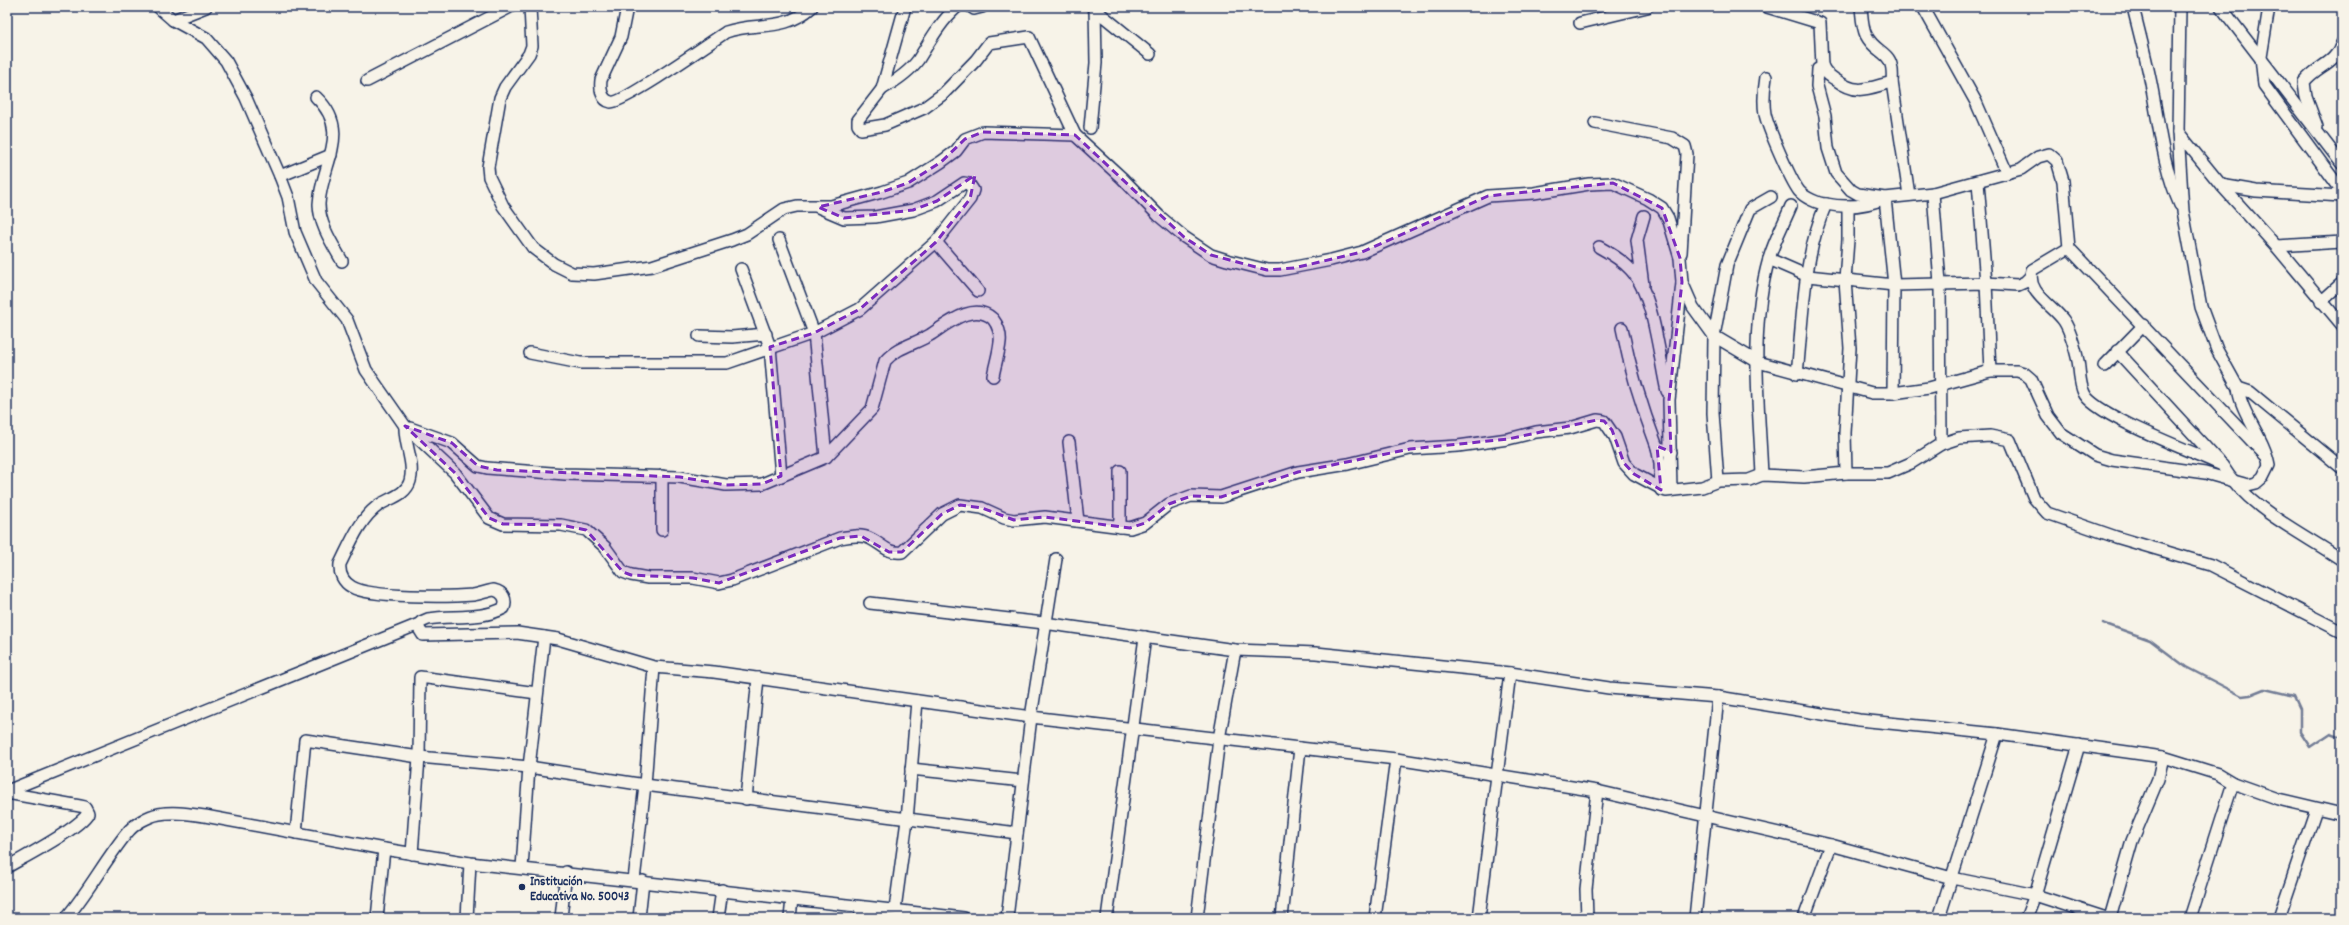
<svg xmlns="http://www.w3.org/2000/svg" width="2349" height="925" font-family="Dekko,sans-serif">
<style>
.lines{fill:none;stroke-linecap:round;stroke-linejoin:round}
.stream{stroke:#727c95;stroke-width:2.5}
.minor-casing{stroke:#1b2f5e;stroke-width:14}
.minor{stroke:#f7f3e8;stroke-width:11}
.marked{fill:#7b2cbf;fill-opacity:0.2;stroke:#7b2cbf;stroke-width:3;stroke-dasharray:8 5;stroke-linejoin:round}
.poi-dot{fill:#1b2f5e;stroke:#f7f3e8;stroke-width:1.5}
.labels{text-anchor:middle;stroke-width:3.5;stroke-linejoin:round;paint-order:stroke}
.poi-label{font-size:13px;font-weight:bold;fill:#1b2f5e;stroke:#f7f3e8;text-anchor:start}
</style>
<rect width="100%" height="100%" fill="#f7f3e8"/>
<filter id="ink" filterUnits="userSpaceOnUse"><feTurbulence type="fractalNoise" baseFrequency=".025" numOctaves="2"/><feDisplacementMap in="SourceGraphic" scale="8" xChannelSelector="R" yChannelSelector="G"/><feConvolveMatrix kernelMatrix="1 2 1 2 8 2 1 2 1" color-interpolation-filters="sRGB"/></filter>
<g filter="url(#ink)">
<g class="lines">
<path class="stream" d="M2103,623L2150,640L2186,667L2242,696L2250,695L2265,689L2294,696L2300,709V732L2310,747L2331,733L2342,737"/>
<defs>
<g id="minor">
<path d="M158,7L173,20L206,38L226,61L246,98L280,176L288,197L295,232L316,281L347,320L366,370L405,426L455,473L489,518L503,524L561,525L586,530L605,547L623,572L631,575L648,578H693L719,583L732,580L840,538C850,536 862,534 871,539C883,545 888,554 902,552L942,514L960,505L982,508L1004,518L1014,520L1045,517L1130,528L1145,523L1169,504L1191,496L1221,497L1298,472L1348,464L1410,449L1458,446L1508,439L1536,432L1570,428L1597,420L1604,421L1615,437L1624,463L1634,474L1666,491L1702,487L1718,481L1749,480L1762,475L1804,477L1846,473H1888L1911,463L1941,444L1959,438L1990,436L2010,440L2034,498L2047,513L2116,537L2211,565L2342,632"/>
<path d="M530,7L532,46L529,54L505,87L500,98L488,167L489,177L503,206L533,248L554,264L572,273L594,274L652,266L732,240L747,234L784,209L797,206H831L882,192L908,183L941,162L956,151L965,139L983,132L1075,135"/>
<path d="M627,7L621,37L601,80C600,88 601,100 611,102C622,104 711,42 726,32C757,21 783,33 812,7"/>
<path d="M905,7L882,89L858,120V125L861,129L885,125L924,108L943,94L976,60L989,43L1029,37L1075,135L1122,178L1159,216L1184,237L1211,255L1227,260L1267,270H1280L1331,260L1362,252L1488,196L1534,193L1589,184L1613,183L1648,199L1662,208L1668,218L1680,258L1682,282L1693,307L1714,336L1758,362L1872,393H1893L1929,388L1990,371H2017L2024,373L2031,379L2048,416L2061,433L2095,455L2112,460L2205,473L2248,485L2256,483L2263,477L2269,465C2264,437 2241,414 2238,388L2250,392L2342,468"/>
<path d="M971,7L974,9L982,7"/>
<path d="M1092,7L1150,54"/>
<path d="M1767,7L1820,23L1822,66"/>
<path d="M1861,7C1862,16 1862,27 1866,35C1877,57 1895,48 1892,82C1868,88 1858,96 1836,80C1830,76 1825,73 1823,67L1818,69L1817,86L1825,116L1828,148L1836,173L1851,190L1858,194L1885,198L1933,193L2021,169L2038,157L2049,154L2057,161L2063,181L2069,248L2032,270C2026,293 2052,304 2064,321C2071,332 2075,348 2078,361C2080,371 2079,383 2084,393C2093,415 2196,453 2222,465C2248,509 2301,532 2342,560"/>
<path d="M1923,7L1976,102L2007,173"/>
<path d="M2133,7C2140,36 2148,65 2153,94C2160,132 2164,169 2180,205"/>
<path d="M2180,7L2178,132L2183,211L2201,307L2217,350L2238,388"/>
<path d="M2221,7L2342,164"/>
<path d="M2269,7L2261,57L2264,85L2342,191"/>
<path d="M173,20L206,7"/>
<path d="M1580,23L1647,7"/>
<path d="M1766,77C1764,89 1763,102 1765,114C1768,128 1790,179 1799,191C1804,197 1818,204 1826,204C1803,256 1803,317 1797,374"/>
<path d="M367,81L510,7"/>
<path d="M1892,82L1909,195"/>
<path d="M882,89C894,82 910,71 918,60C930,41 940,22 957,7"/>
<path d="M316,97C353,132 321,164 319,204C319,224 333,245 342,261"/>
<path d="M1595,123L1672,138L1685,146L1687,154L1681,253"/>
<path d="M2317,127L2306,97L2304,82C2317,65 2335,65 2342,43"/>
<path d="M1090,128L1096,63L1095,7"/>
<path d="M2178,132L2221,185L2256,191L2342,196"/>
<path d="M280,176L331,155"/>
<path d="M1978,182L1986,283L1990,371"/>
<path d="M2221,185L2276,246L2342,325"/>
<path d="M1933,193L1940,283L1941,444"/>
<path d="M1826,204C1846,208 1867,206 1885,198L1894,285L1893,393"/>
<path d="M779,240L814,333L826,457"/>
<path d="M936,242L978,291"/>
<path d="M2276,246L2342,242"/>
<path d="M1599,247C1610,253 1622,260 1631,270C1654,295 1659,357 1667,391"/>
<path d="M2069,248L2265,455"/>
<path d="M1769,259L1808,276L1894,285L1986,283L2018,285L2025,282L2031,276"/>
<path d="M741,269L770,347L781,476"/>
<path d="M1643,285L1637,240L1644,216"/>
<path d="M2321,302L2342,283"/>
<path d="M1622,328C1630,369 1642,408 1657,447L1671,452"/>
<path d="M699,336L732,337L766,334"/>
<path d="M2117,351L2219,462"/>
<path d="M530,353L580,363H727L814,333L860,309L936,242L970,199L973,190L969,184L964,183L937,201L913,210L875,217L844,218L818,207"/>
<path d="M2104,366L2144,325"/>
<path d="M405,426C404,444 415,463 410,481C406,495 390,498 379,505C360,518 350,544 340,564C339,573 343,582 352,587C371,598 449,597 473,595C480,594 487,591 494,590C503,592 507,599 504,608C482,620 452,615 428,619L421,622L418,627L423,635L517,633L558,639L654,667L714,672L1031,717L1396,759L1597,791L1831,845L1952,878L2035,895L2106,918"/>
<path d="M410,428L452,443L478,466L487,468L565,474L680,477L726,485L762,484L826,457L872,409L885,361C897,347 915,344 930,335C947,324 974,301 993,319C998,325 1001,335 1000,342C999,353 995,365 993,376"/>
<path d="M1069,442L1078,521"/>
<path d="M1657,447L1660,463L1661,490"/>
<path d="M1846,473L1845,433L1850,348L1845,280L1848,240V206"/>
<path d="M1762,475C1759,405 1749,328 1769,259C1774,241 1784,223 1791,206"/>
<path d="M662,476V530"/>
<path d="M1718,481L1713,413L1714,336L1727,265L1750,209L1771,197"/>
<path d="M1671,490L1669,400L1682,283"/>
<path d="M1120,527V471"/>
<path d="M870,603L1044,623L1235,650L1316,653L1510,673L1609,688L1718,697L1859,720L1997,734L2163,757L2218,774L2233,783L2278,799L2342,814"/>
<path d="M911,769L1023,781"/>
<path d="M7,791L419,624"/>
<path d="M7,793L80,806L85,807L88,813C79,829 24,857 7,867"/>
<path d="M746,799L758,678"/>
<path d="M296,833L305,740L419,757L529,767L645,785L1017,833"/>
<path d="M412,854L419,757L420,677L537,693"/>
<path d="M522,868L529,767L544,637"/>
<path d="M634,880L645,785L654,667"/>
<path d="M895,909L907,820L917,701"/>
<path d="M66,918C89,891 105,860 127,833C134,824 148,816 159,814C174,811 190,814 205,816L384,849L470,863L964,918"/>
<path d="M377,918L384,849"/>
<path d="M467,918L470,863"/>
<path d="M561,918L566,872"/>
<path d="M639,918L643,881"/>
<path d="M718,918L722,890"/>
<path d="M790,918L792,899"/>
<path d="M860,918L862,907"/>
<path d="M1007,918L1031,717L1056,559"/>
<path d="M1107,918L1145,637"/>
<path d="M1197,918L1219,739L1235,650"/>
<path d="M1282,918L1300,748"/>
<path d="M1375,918L1396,759"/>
<path d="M1479,918L1510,673"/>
<path d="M1587,918L1586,889L1597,791"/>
<path d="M1695,918L1718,697"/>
<path d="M1804,918L1831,845"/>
<path d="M1939,918L1997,734"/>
<path d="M2026,918L2035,895L2079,745"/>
<path d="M2110,918L2132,841L2158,779L2163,757"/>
<path d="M2190,918L2233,783"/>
<path d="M2279,918L2316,809"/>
</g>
</defs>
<use href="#minor" class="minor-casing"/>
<use href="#minor" class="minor"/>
</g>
</g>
<path class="marked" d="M983,132L1075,135L1184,237L1211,255L1267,270L1294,268L1362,252L1488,196L1613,183L1662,208L1680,258L1682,282L1669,400L1671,452L1657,446L1661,490L1634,474L1624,463L1612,430L1604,421L1597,420L1508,439L1410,449L1298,472L1221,497L1191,496L1169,504L1145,523L1130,528L1045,517L1014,520L982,508L960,505L942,514L902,552H889L861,536L840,538L719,583L693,578L631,575L623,572L586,530L561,525L503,524L489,518L455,473L405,426L452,443L478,466L497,470L680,477L726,485L762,484L781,476L770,347L814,333L860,309L936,242L970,199L975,175L937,201L913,210L844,218L818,207L882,192L908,183L941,162L965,139Z"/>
<circle class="poi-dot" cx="522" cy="887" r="4"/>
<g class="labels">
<g class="poi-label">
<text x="530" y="885">Institución<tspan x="530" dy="15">Educativa No. 50043</tspan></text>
</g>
</g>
<rect width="2349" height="925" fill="none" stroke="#f7f3e8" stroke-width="24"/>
<rect x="12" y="12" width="2325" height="901" fill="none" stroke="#1b2f5e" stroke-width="1.5" filter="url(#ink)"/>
</svg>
